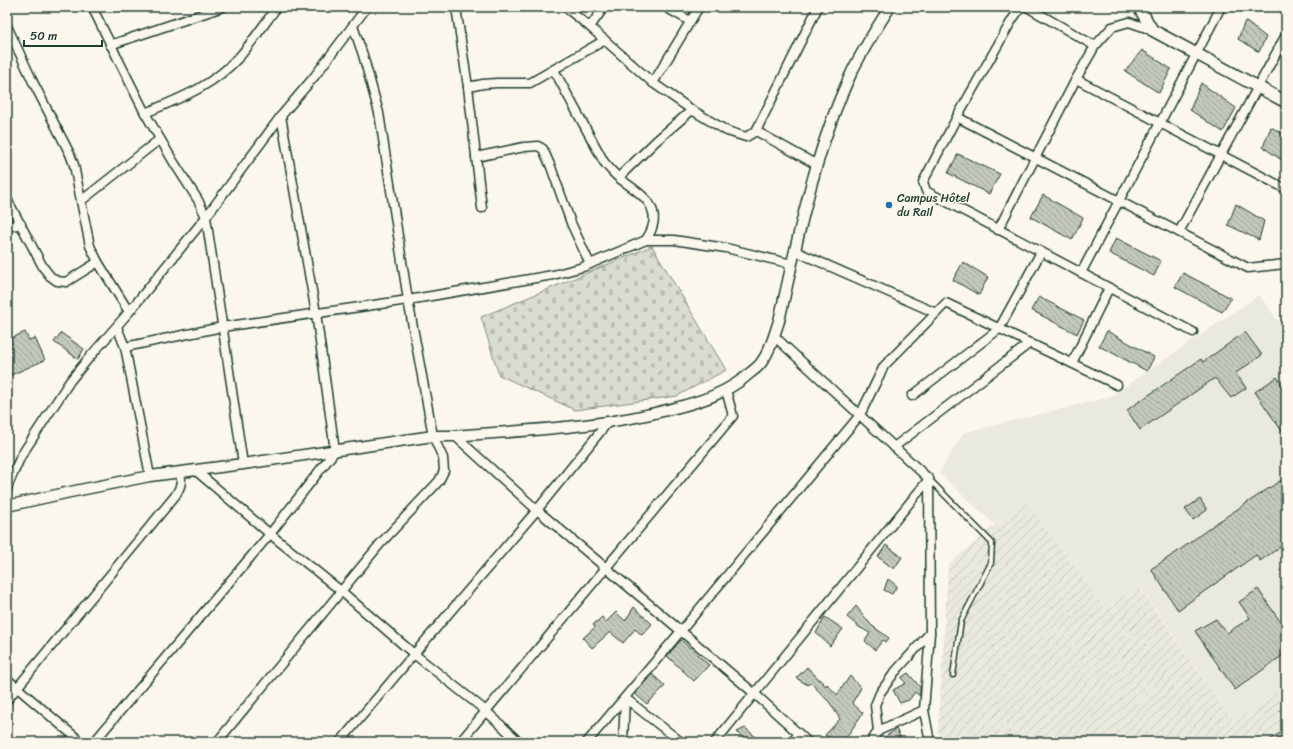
<svg xmlns="http://www.w3.org/2000/svg" width="1293" height="749" font-family="Sriracha,sans-serif">
<style>
.built{fill:#eae9de}
.industrial{fill:url(#industrial-furrows)}
.cemetery{fill:url(#cemetery-stones);stroke:#7d8c82}
.building{fill:url(#building-back-hatch);stroke:#1f3d34}
.lines{fill:none;stroke-linecap:round;stroke-linejoin:round}
.service-casing{stroke:#1f3d34;stroke-width:7}
.minor-casing{stroke:#1f3d34;stroke-width:11}
.tertiary-casing{stroke:#1f3d34;stroke-width:13}
.secondary-casing{stroke:#1f3d34;stroke-width:14}
.service{stroke:#fbf7ec;stroke-width:4}
.minor{stroke:#fbf7ec;stroke-width:8}
.tertiary{stroke:#fbf7ec;stroke-width:10}
.secondary{stroke:#fbf7ec;stroke-width:11}
.poi-dot{fill:#1f6fb2;stroke:#fbf7ec;stroke-width:1.5}
.labels{text-anchor:middle;stroke-width:3;stroke-linejoin:round;paint-order:stroke}
.poi-label{font-size:12px;fill:#1f3d34;stroke:#fbf7ec;text-anchor:start}
</style>
<defs>
<pattern id="industrial-furrows" width="10" height="10" patternUnits="userSpaceOnUse"><rect width="10" height="10" fill="#eae9de"/><path d="M-1 1l2-2M0 10L10 0M9 11l2-2" fill="none" stroke="#c8c9bf"/></pattern>
<pattern id="cemetery-stones" width="16" height="16" patternUnits="userSpaceOnUse"><rect width="16" height="16" fill="#dbdcd1"/><path d="M2 7V4a2 2 0 0 1 4 0v3zM10 15v-3a2 2 0 0 1 4 0v3z" fill="#bcbeb4"/></pattern>
<pattern id="building-back-hatch" width="6" height="6" patternUnits="userSpaceOnUse"><rect width="6" height="6" fill="#c4c9be"/><path d="M-1 5l2 2M0 0l6 6M5-1l2 2" fill="none" stroke="#9fa49b"/></pattern>
</defs>
<rect width="100%" height="100%" fill="#fbf7ec"/>
<filter id="ink" filterUnits="userSpaceOnUse"><feTurbulence type="fractalNoise" baseFrequency=".025" numOctaves="2"/><feDisplacementMap in="SourceGraphic" scale="8" xChannelSelector="R" yChannelSelector="G"/><feConvolveMatrix kernelMatrix="1 2 1 2 8 2 1 2 1" color-interpolation-filters="sRGB"/></filter>
<g filter="url(#ink)">
<path class="built" d="M1259,295L1286,332V687L1234,722L1139,585L1106,609L1025,500L995,525L939,473L963,433L1110,397Z"/>
<path class="industrial" d="M1025,500L1106,609L1138,585L1234,722L1286,687V742H943L938,732L948,565Z"/>
<path class="cemetery" d="M652,246L726,370L677,396L575,410L499,375L481,317Z"/>
<g class="building">
<path d="M1245,21L1266,37L1259,52L1238,39Z"/>
<path d="M1142,50L1171,69L1159,93L1125,71Z"/>
<path d="M1201,83L1236,108L1223,132L1190,110Z"/>
<path d="M1271,127L1286,136V163L1263,147Z"/>
<path d="M958,154L1000,174L989,194L948,173Z"/>
<path d="M1043,195L1083,218L1072,240L1031,217Z"/>
<path d="M1236,204L1264,221L1259,240L1228,225Z"/>
<path d="M1116,238L1161,261L1154,276L1109,253Z"/>
<path d="M963,262L988,277L979,295L953,280Z"/>
<path d="M1183,273L1231,298L1222,312L1175,287Z"/>
<path d="M1039,297L1084,320L1077,334L1031,310Z"/>
<path d="M1107,331L1154,357L1147,371L1099,346Z"/>
<path d="M25,332L29,340L35,338L45,360L9,376L7,371V340Z"/>
<path d="M1245,332L1262,355L1236,373L1246,388L1231,398L1215,378L1140,430L1127,410L1201,359L1203,362Z"/>
<path d="M61,333L84,349L78,359L54,342Z"/>
<path d="M1277,377L1286,391V437L1255,392Z"/>
<path d="M1286,477V543L1260,561L1256,555L1178,610L1151,569L1177,552L1215,524Z"/>
<path d="M1200,499L1207,510L1193,520L1185,509Z"/>
<path d="M886,545L902,557L894,569L878,557Z"/>
<path d="M888,579L897,586L892,594L884,590Z"/>
<path d="M1258,589L1286,630V653L1235,690L1195,631L1216,619L1227,633L1250,618L1239,602Z"/>
<path d="M856,606L871,625L889,638L886,642L883,640L875,650L865,641L870,633L859,627L847,617Z"/>
<path d="M634,607L652,624L642,635L635,629L623,643L610,632L592,648L583,638L595,627L593,625L602,617L606,622L616,612L625,621Z"/>
<path d="M825,617L843,629L830,646L816,633Z"/>
<path d="M681,640L709,665L694,681L667,656Z"/>
<path d="M807,667L826,686L827,684L837,695L850,676L861,688L852,703L863,713L843,742H838L825,735L840,719L830,703L810,682L808,685L796,678Z"/>
<path d="M908,673L920,687V696L915,692L909,700L900,703L893,690L906,683L901,678Z"/>
<path d="M652,674L665,686L647,704L635,694Z"/>
<path d="M745,728L762,742H747L737,732Z"/>
<path d="M896,729L903,742H888L885,737Z"/>
<path d="M1286,729V742H1267Z"/>
</g>
<g class="lines">
<defs>
<path id="service" d="M929,479L992,543L991,563L961,621L953,675"/>
<g id="minor">
<path d="M92,7L145,113L173,161L198,200L206,217L243,464"/>
<path d="M456,7L468,87L482,208"/>
<path d="M565,7L590,27L653,83L692,110L727,131L746,137L756,131L818,7"/>
<path d="M665,7L690,21"/>
<path d="M1021,7L1012,20L957,117L923,182L926,191L1193,332"/>
<path d="M1027,7L1095,46L1112,27L1129,22L1152,30"/>
<path d="M7,26L33,82L70,154L74,165L81,201L90,246L98,262L129,312"/>
<path d="M590,27L604,7"/>
<path d="M110,45L223,7"/>
<path d="M554,70L604,162C609,168 613,173 619,178C635,190 661,203 652,228C651,232 648,236 646,240"/>
<path d="M1076,79L1286,189"/>
<path d="M653,83L699,7"/>
<path d="M468,87L483,84L497,83H530L605,40"/>
<path d="M145,113C181,98 213,86 240,56C253,41 265,23 277,7"/>
<path d="M957,117L1248,268L1285,264L1286,262"/>
<path d="M756,131L817,165"/>
<path d="M476,157L524,147L538,146L543,149L551,167L571,223L590,264"/>
<path d="M619,177L656,141L692,110"/>
<path d="M7,199L43,267L50,276L57,281L66,282L98,262"/>
<path d="M81,201L160,139"/>
<path d="M7,227L21,224"/>
<path d="M998,230L1076,79L1095,46"/>
<path d="M1179,232L1286,35"/>
<path d="M795,251L936,313"/>
<path d="M1081,273L1221,7"/>
<path d="M117,327L125,347L150,476"/>
<path d="M774,336L929,479L930,633L924,710L930,742"/>
<path d="M125,347L222,327L408,300L553,275L583,267L646,240H674L726,248L792,264"/>
<path d="M1072,363L1109,288"/>
<path d="M912,396L999,329L1041,252"/>
<path d="M455,436L537,510L681,631L755,694L808,742"/>
<path d="M894,447L1030,343"/>
<path d="M195,470L270,534L341,591L414,654L486,711L519,742"/>
<path d="M7,490L9,483L21,456L70,381L88,359L129,312L206,217L281,116L314,77L367,7"/>
<path d="M7,679L81,742"/>
<path d="M625,698L681,742"/>
<path d="M7,700L175,496C181,487 182,482 180,472"/>
<path d="M878,731L924,710"/>
<path d="M94,742L270,534L335,451L316,313L281,116"/>
<path d="M217,742L380,544L439,481L444,471L443,458L433,436L408,300L379,113L363,55L353,26"/>
<path d="M340,742L414,654L537,510L608,422"/>
<path d="M460,742L733,416L726,390"/>
<path d="M587,742L681,631L860,415L884,366L946,303L1117,385"/>
<path d="M623,742L625,698"/>
<path d="M715,742L929,479"/>
<path d="M792,742L799,734"/>
<path d="M871,742L878,731L875,705L880,693L895,672L930,633"/>
</g>
<path id="tertiary" d="M7,506L70,492L150,476L243,464L433,436H455C527,430 601,428 671,409C699,402 728,393 750,373C754,370 758,367 761,363C771,350 774,335 779,321C798,238 814,153 850,76C861,52 876,29 890,7"/>
<path id="secondary" d="M1139,7L1152,30L1286,102"/>
</defs>
<use href="#service" class="service-casing"/>
<use href="#minor" class="minor-casing"/>
<use href="#tertiary" class="tertiary-casing"/>
<use href="#secondary" class="secondary-casing"/>
<use href="#service" class="service"/>
<use href="#minor" class="minor"/>
<use href="#tertiary" class="tertiary"/>
<use href="#secondary" class="secondary"/>
</g>
</g>
<circle class="poi-dot" cx="889" cy="205" r="4"/>
<g class="labels">
<g class="poi-label">
<text x="897" y="202">Campus Hôtel<tspan x="897" dy="14">du Rail</tspan></text>
</g>
</g>
<rect width="1293" height="749" fill="none" stroke="#fbf7ec" stroke-width="24"/>
<rect x="12" y="12" width="1269" height="725" fill="none" stroke="#1f3d34" stroke-width="1.5" filter="url(#ink)"/>
<path d="M24 40v6h78v-6" fill="none" stroke="#1f3d34" stroke-width="2"/>
<text x="30" y="40" font-size="12" fill="#1f3d34" stroke="#fbf7ec" stroke-width="3" paint-order="stroke">50 m</text>
</svg>
